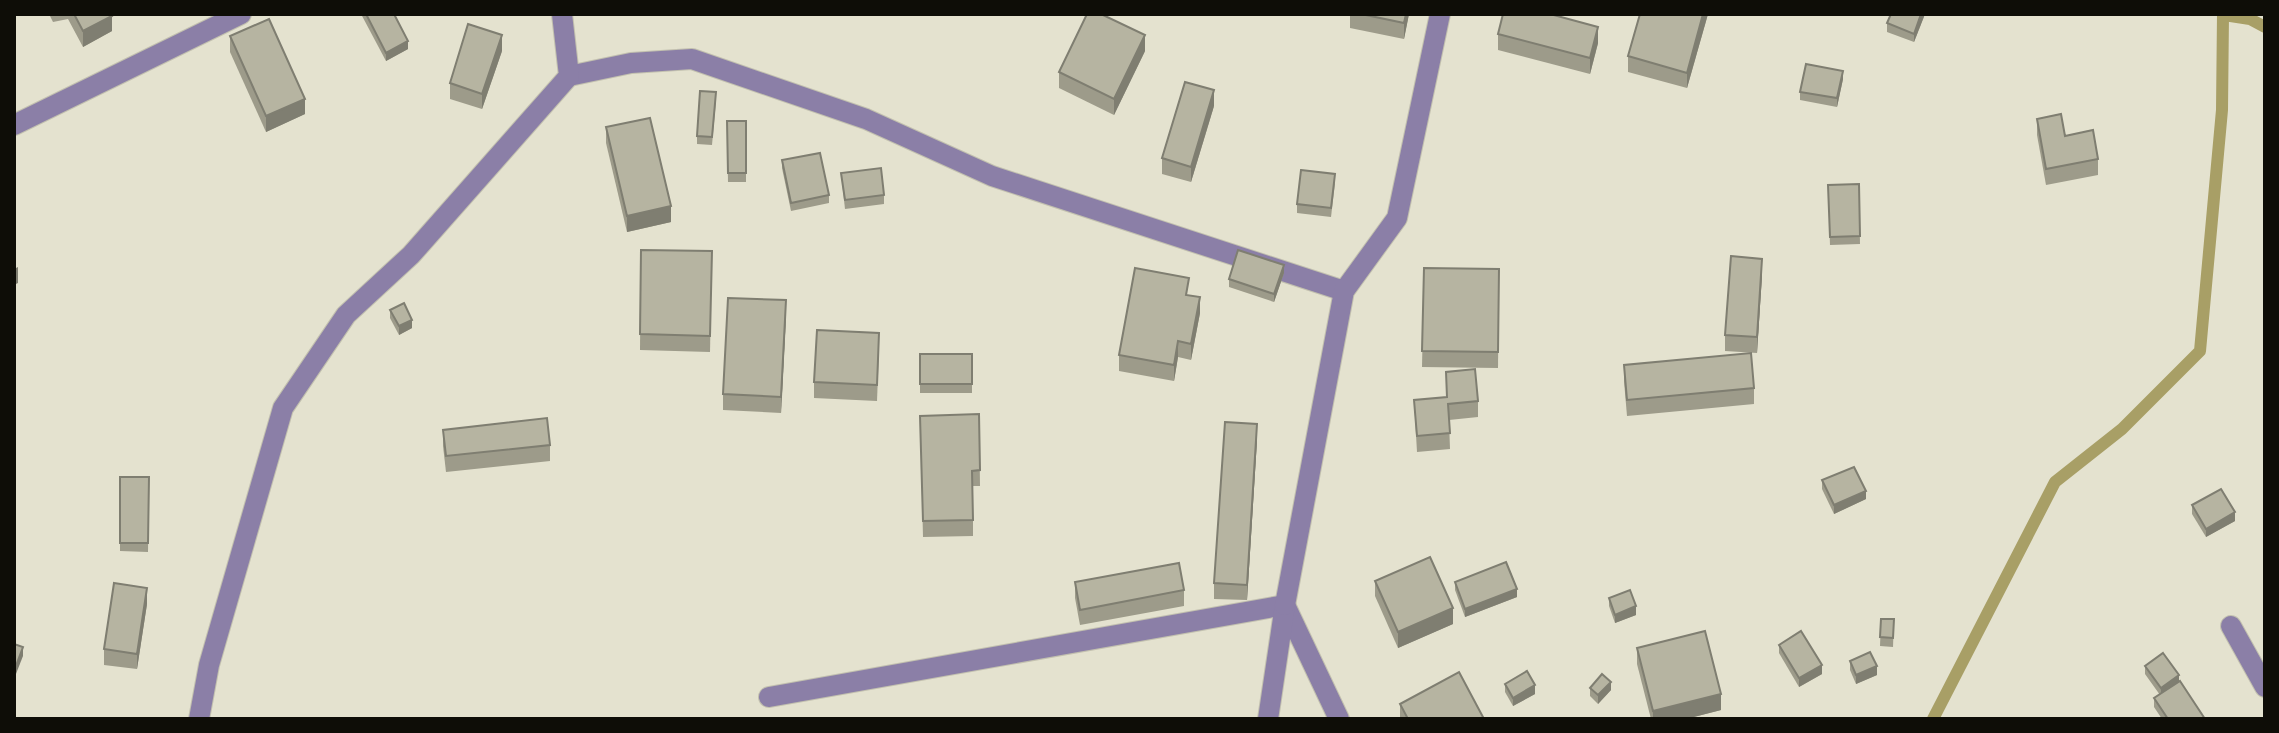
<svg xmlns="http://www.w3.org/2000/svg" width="2279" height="733" font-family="Signika,sans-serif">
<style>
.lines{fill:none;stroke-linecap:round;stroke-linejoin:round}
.stream{stroke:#a89f66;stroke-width:12}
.lane-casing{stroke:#c2c0af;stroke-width:22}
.street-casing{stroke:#c2c0af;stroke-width:22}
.lane{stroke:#8b7fa7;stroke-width:20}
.street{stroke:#8b7fa7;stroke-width:20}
.wall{fill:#9d9b8a}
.shaded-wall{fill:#7f7e71}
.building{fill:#b6b4a1;stroke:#7f7e71;stroke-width:2}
</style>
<rect width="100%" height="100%" fill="#e4e2cf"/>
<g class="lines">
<g class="stream">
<path d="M2224,15L2250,19L2265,27"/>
<path d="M1933,719L2055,482L2122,429L2200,351L2222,110L2223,14"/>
</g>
<defs>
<g id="lane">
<path d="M1285,605L1339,719"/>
<path d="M2231,626L2265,687"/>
<path d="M769,697L1285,605"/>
<path d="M1268,719L1285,605"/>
</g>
<g id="street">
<path d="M569,76L631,63L692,59L866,119L992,176L1344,291"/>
<path d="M14,125L241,14"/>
<path d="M1285,605L1344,291L1397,218L1440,14"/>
<path d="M199,719L209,665L283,408L346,315L411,255L569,76L562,14"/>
</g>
</defs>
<use href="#lane" class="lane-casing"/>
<use href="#street" class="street-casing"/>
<use href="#lane" class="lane"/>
<use href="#street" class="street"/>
</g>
<g class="wall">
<path d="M49,14H111L112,31L83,47L68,19L53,22Z"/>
<path d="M361,14H394L408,49L386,61Z"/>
<path d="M1350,14H1409L1404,39L1350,28Z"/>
<path d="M1708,14L1687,88L1628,72V56Z"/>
<path d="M1891,14H1925L1914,42L1887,32V23Z"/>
<path d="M1498,34L1598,43L1590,74L1498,50Z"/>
<path d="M230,36L305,114L266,132L230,52Z"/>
<path d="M502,51L482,109L450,99V83Z"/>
<path d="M1145,51L1114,115L1059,88V72Z"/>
<path d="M1843,79L1837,107L1800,100V92Z"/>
<path d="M716,101L712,145L697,144V136Z"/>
<path d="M1214,106L1191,182L1162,174V158Z"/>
<path d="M2037,119L2065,136L2098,159V175L2046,185L2037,135Z"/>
<path d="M727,121H746V182H728Z"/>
<path d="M606,127L671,222L627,232L606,143Z"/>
<path d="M782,160L829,195V203L791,211L782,168Z"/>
<path d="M841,173L884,195V204L845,209Z"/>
<path d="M1335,183L1331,217L1297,213V204Z"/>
<path d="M1859,184L1860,244L1830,245L1828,185Z"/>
<path d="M641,250L712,251L710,352L640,350Z"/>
<path d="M1424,268L1499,269L1498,368L1422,367Z"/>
<path d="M1284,273L1274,302L1229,287V279Z"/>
<path d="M1762,275L1757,353L1725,351V335Z"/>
<path d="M1188,296L1200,313L1191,360L1178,357L1174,381L1119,371V355Z"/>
<path d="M390,310L412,328L399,335L390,318Z"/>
<path d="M786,316L781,413L723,410V394Z"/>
<path d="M879,349L877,401L814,398V382Z"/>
<rect x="920" y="354" width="52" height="39"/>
<path d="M1624,365L1754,388V404L1627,416L1624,381Z"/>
<path d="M1446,372L1478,401V417L1449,420L1450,449L1417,452L1414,400L1446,397Z"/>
<path d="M979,414L980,486H973V536L923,537L920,416Z"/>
<path d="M443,430L550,445V461L446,472L443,446Z"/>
<path d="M1257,440L1247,600L1214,599V583Z"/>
<path d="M120,477H149L148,552L120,551Z"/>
<path d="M1822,480L1866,499L1834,514L1822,489Z"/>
<path d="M2192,505L2235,521L2206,537L2192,514Z"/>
<path d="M1375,581L1453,624L1398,648L1375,596Z"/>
<path d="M1075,582L1184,590V606L1080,625L1075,598Z"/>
<path d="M1455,582L1517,597L1465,617L1455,590Z"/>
<path d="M1609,598L1636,615L1615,623L1609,606Z"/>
<path d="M147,604L137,669L104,665V649Z"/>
<path d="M1881,619H1894L1893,647L1880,646Z"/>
<path d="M1779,645L1822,674L1799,687L1779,653Z"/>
<path d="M1637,648L1721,710L1686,719H1651L1637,664Z"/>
<path d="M1850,661L1877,675L1856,684L1850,670Z"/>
<path d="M2145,666L2179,682L2205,719H2162L2154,707V698L2160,695L2145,674Z"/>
<path d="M1505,684L1535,694L1513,706L1505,692Z"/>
<path d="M1590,688L1611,690L1598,704L1590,696Z"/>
<path d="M1400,704L1484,719H1400Z"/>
</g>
<g class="shaded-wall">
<path d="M1406,14H1409L1404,39V23Z"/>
<path d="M1703,14H1708L1687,88V73Z"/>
<path d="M1921,14H1925L1914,42V34Z"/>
<path d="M112,16V31L83,47V31Z"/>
<path d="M1598,27V43L1590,74V58Z"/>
<path d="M502,35V51L482,109V94Z"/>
<path d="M1145,35V51L1114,115V99Z"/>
<path d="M408,41V49L386,61V53Z"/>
<path d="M1843,71V79L1837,107V98Z"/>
<path d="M1214,90V106L1191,182V167Z"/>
<path d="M305,99V114L266,132V116Z"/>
<path d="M671,206V222L627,232V216Z"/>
<path d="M1762,259V275L1757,353V337Z"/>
<path d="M1284,265V273L1274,302V294Z"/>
<path d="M18,267V283L14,285V269Z"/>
<path d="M1200,297V313L1191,360V344Z"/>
<path d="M786,300V316L781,413V397Z"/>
<path d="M412,320V328L399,335V326Z"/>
<path d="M1178,341V357L1174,381V365Z"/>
<path d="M1257,424V440L1247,600V585Z"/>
<path d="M1866,491V499L1834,514V505Z"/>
<path d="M2235,512V521L2206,537V529Z"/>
<path d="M147,588V604L137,669V654Z"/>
<path d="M1517,589V597L1465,617V609Z"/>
<path d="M1636,606V615L1615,623V615Z"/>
<path d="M1453,608V624L1398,648V632Z"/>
<path d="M23,647V656L14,679V671Z"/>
<path d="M1822,665V674L1799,687V678Z"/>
<path d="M1877,666V675L1856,684V675Z"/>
<path d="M2179,675V683L2161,696V688Z"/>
<path d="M1611,682V690L1598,704V695Z"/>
<path d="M1535,685V694L1513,706V698Z"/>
<path d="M1721,694V710L1686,719H1653V711Z"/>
</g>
<g class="building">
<path d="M74,14H111L112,16L83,31Z"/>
<path d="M366,14H394L408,41L386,53Z"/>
<path d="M1087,14H1101L1145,35L1114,99L1059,72Z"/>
<path d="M1361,14H1406L1404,23Z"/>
<path d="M1503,14H1550L1598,27L1590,58L1498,34Z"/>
<path d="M1640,14H1703L1687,73L1628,56Z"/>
<path d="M1891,14H1921L1914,34L1887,23Z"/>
<path d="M269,19L305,99L266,116L230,36Z"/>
<path d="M468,24L502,35L482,94L450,83Z"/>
<path d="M1806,64L1843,71L1837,98L1800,92Z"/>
<path d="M1185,82L1214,90L1191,167L1162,158Z"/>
<path d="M700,91L716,92L712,137L697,136Z"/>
<path d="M2061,114L2065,136L2093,130L2098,159L2046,169L2037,119Z"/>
<path d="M650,118L671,206L627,216L606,127Z"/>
<path d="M727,121H746V173H728Z"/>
<path d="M820,153L829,195L791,203L782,160Z"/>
<path d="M881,168L884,195L845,200L841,173Z"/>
<path d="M1301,170L1335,174L1331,208L1297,204Z"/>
<path d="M1859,184L1860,236L1830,237L1828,185Z"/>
<path d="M641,250L712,251L710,336L640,334Z"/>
<path d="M1238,250L1284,265L1274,294L1229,279Z"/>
<path d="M1731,256L1762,259L1757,337L1725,335Z"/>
<path d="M1135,268L1189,278L1186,295L1200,297L1191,344L1178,341L1174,365L1119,355Z"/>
<path d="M1424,268L1499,269L1498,352L1422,351Z"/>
<path d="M728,298L786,300L781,397L723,394Z"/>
<path d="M404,303L412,320L399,326L390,310Z"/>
<path d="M817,330L879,333L877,385L814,382Z"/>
<path d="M1751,353L1754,388L1627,400L1624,365Z"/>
<rect x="920" y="354" width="52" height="30"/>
<path d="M1475,369L1478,401L1448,404L1450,433L1417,436L1414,400L1447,397L1446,372Z"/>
<path d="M979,414L980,470L972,471L973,520L923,521L920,416Z"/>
<path d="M547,418L550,445L446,456L443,430Z"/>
<path d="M1225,422L1257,424L1247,585L1214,583Z"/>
<path d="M1854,467L1866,491L1834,505L1822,480Z"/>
<path d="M120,477H149L148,543H120Z"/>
<path d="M2221,489L2235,512L2206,529L2192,505Z"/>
<path d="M1430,557L1453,608L1398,632L1375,581Z"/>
<path d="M1506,562L1517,589L1465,609L1455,582Z"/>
<path d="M1179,563L1184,590L1080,610L1075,582Z"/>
<path d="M114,583L147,588L137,654L104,649Z"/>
<path d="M1630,590L1636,606L1615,615L1609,598Z"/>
<path d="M1881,619H1894L1893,638L1880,637Z"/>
<path d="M1705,631L1721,694L1653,711L1637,648Z"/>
<path d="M1801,631L1822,665L1799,678L1779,645Z"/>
<path d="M14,644L23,647L14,671Z"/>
<path d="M1870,652L1877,666L1856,675L1850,661Z"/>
<path d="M2163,653L2179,675L2161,688L2145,666Z"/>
<path d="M1527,671L1535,685L1513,698L1505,684Z"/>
<path d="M1459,672L1484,719H1408L1400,704Z"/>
<path d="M1602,674L1611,682L1598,695L1590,688Z"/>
<path d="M2180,681L2205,719H2168L2154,698Z"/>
</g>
<rect width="2279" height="733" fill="none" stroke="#0e0d07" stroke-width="32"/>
</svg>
